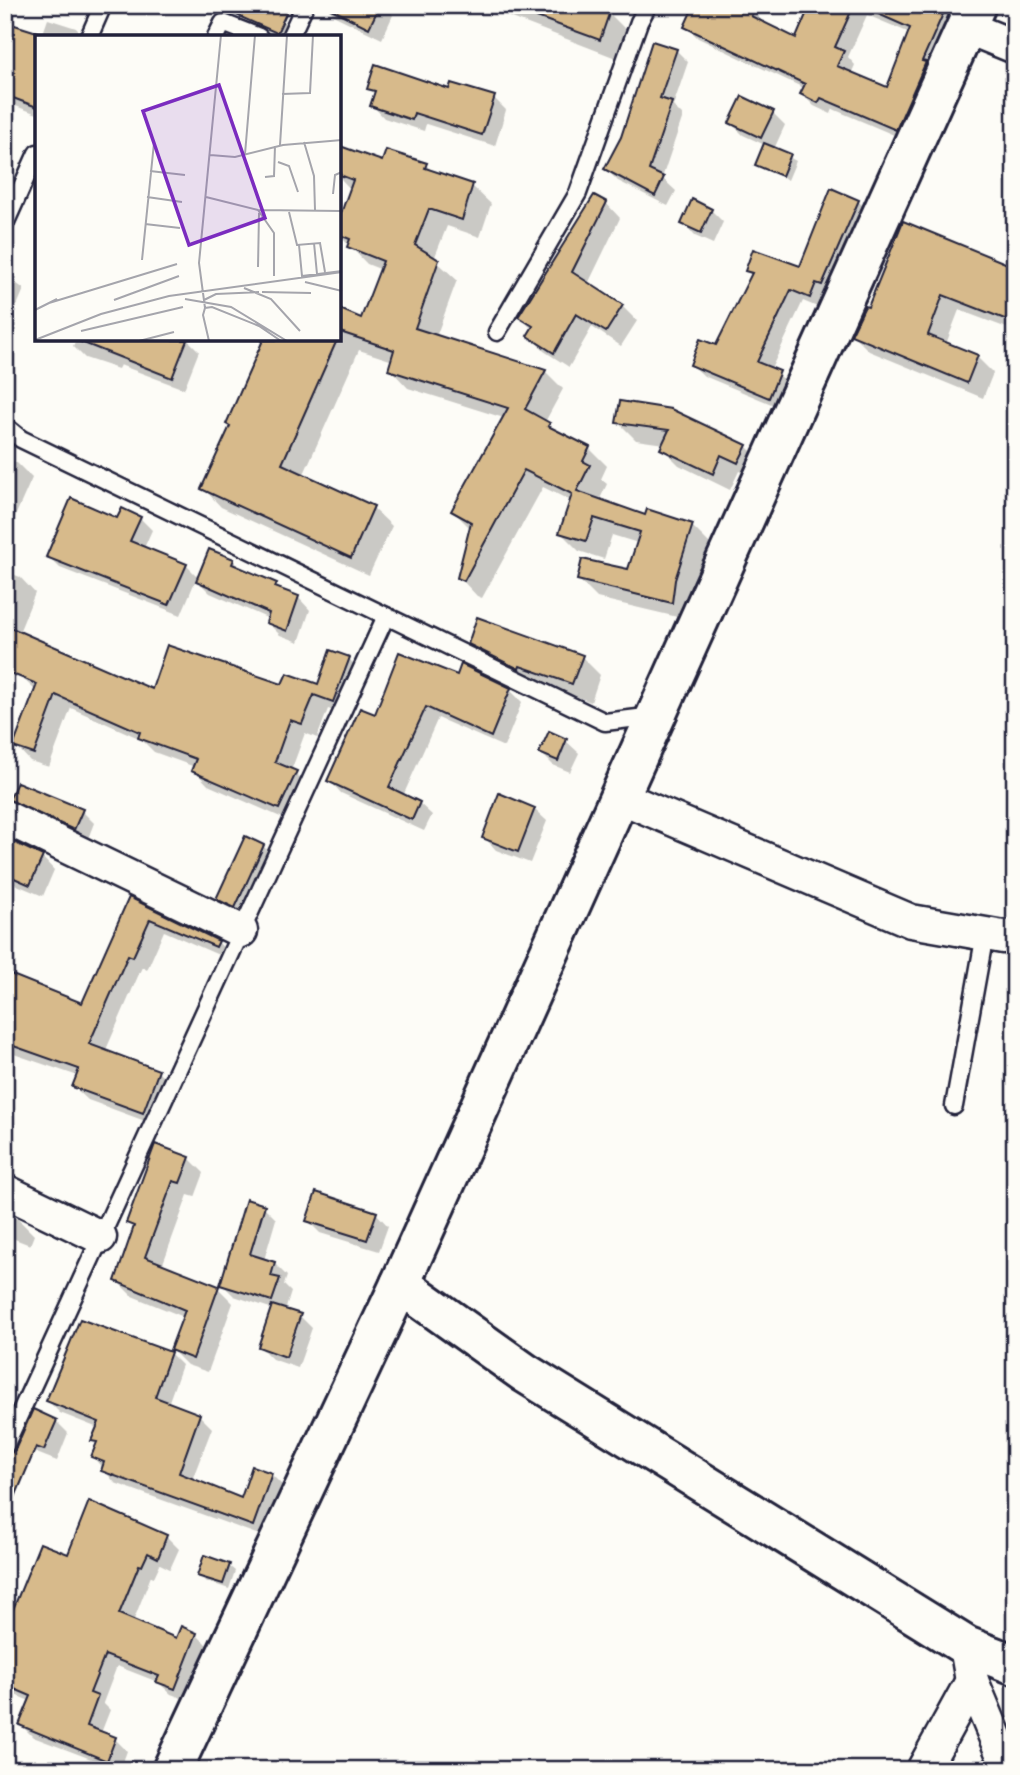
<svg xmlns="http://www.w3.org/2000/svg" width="1020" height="1775" font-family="'Playpen Sans',sans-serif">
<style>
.shadow{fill:#0003;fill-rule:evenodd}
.building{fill:#d7ba8b;stroke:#22223b;stroke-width:2}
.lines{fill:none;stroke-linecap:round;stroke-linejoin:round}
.service-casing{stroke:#22223b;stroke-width:21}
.minor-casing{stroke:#22223b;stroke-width:37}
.tertiary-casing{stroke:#22223b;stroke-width:44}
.service{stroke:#fdfcf7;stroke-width:16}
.minor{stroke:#fdfcf7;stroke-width:32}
.tertiary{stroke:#fdfcf7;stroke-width:38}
.inset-road{fill:none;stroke:#a5a5ac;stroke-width:2}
.view{fill:#7b2cbf;fill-opacity:0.15;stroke:#7b2cbf;stroke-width:3.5}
.inset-edge{fill:none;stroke:#22223b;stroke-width:3.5}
</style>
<rect width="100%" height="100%" fill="#fdfcf7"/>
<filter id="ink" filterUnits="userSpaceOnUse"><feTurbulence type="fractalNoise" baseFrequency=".0143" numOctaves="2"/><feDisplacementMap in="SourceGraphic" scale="14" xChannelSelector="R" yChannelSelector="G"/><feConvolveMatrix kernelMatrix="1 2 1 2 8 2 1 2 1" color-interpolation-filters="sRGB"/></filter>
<g filter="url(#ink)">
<g class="shadow">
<path d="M242,5L278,16L290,28L286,37H271L250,28L238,16Z"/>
<path d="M325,5H383L393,15L382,39L335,16Z"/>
<path d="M479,5H597L596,8L609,13L630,34L621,60Z"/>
<path d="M813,5H953L961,13L908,141L833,109L831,114L814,106L802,94L804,88L698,38L686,26L753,11L765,24L796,41ZM867,15L910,33L887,89L851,74L855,65L848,57Z"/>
<path d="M48,19L76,28L84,37H37V114L5,102V22L42,36Z"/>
<path d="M676,50L688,62L673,106L683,116L662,178L676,191L668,206L618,181L606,169Z"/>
<path d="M369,88L450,91L494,98L506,110L495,146L426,124L424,131L384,118L372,105L376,95Z"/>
<path d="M773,113L785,125L774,149L796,161L788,180L758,165L765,145L743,135L731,123Z"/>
<path d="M342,149L383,163L426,165L434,173L472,186L491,204L480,237L447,226L434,259L457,280L436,337L545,371L563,389L545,422L557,432L589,448L607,466L601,479L607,484L599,501L646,517L692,526L710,544L692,599L690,620L597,598L579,580L629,572L638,543L612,535L604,559L579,551L561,533L571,501L543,487L482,598L477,596L459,577L471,529L453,511L504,418L408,388L390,369L393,361L359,350L303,476L373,508L392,526L369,575L221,507L203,488L265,340H340V310L362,320L382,270L367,264L340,236V221L351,190L340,178Z"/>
<path d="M858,201L870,213L822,309L803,301L771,369L790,384L781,408L704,376L692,365L717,348L752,276L747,270L801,269Z"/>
<path d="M606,203L620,218L588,284L622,306L637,321L621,346L592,327L569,367L544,351L530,336L533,330L520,317Z"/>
<path d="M711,210L723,222L713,244L695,236L683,223Z"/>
<path d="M1015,267V331L959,310L946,344L977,357L993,373L983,398L869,351L853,335L865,308Z"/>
<path d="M5,275L24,289L16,308L5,303Z"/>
<path d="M76,340H188L199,351L184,389L120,365L118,369L85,358L73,346Z"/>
<path d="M621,403L746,446L763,463L756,479L739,471L730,490L679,465L662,448L664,444L636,440L618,422Z"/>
<path d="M5,457L17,463L32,478L5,539Z"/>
<path d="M140,518L152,530L144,548L186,565L199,578L233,560L243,571L298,597L310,610L299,642L280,635L268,623L269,619L210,593L196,579L181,615L60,568L48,556L118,520Z"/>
<path d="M5,571L20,577L35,593L18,635L5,649Z"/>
<path d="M470,643L582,657L600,675L591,702L488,662Z"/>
<path d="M349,659L363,673L347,716L328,709L317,738L305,733L291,771L310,787L294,823L208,785L194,770L195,767L154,752L141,739L71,708L49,767L30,761L16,746L36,691L18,674L153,691L319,686Z"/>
<path d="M458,677L510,690L522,702L504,747L438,718L403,796L419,803L432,815L424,831L341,793L329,780L376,717Z"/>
<path d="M549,733L566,741L579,753L570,772L553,765L541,753Z"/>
<path d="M12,799L82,811L94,823L87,841L24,812Z"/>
<path d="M534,809L547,821L530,863L496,850L484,837Z"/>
<path d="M5,839L42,857L54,870L43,896L5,880Z"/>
<path d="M263,846L275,858L247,918L230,910L218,898Z"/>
<path d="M130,900L218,942L231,956L230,960L164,931L147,970L142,967L105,1052L158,1072L171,1085L156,1125L88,1100L74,1087L78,1076L5,1051V973L83,1005Z"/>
<path d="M189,1158L204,1173L195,1197L188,1195L162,1266L218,1288L233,1303L208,1372L187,1365L172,1350L184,1317L132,1296L117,1281L135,1229L128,1222Z"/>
<path d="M264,1207L276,1219L264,1260L274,1263L287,1276L284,1285L291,1292L285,1311L300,1316L312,1328L298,1368L272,1359L260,1347L273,1309L234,1296L222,1284Z"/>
<path d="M5,1212L19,1220L34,1235L30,1245L7,1236L5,1238Z"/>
<path d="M376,1213L388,1226L379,1251L320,1233L308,1221Z"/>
<path d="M5,1292L13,1300L5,1318Z"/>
<path d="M170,1353L182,1365L168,1404L200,1416L212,1428L192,1480L242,1500L271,1474L283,1486L265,1537L115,1483L93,1457L98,1445L94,1440L98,1428L60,1413L48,1401Z"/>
<path d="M5,1399L19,1408L5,1427Z"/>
<path d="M56,1421L68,1433L57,1461L34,1452L22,1440Z"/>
<path d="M90,1504L166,1536L179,1549L170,1569L160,1564L154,1577L151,1576L133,1622L176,1640L196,1634L208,1646L187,1700L171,1694L158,1682L117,1666L103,1703L110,1710L101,1733L115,1739L127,1751L120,1770L33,1737L21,1725L30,1701L5,1691V1632L69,1556Z"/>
<path d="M229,1566L235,1571L229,1589L205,1581L199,1576Z"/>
</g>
<g class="building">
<path d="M214,5H290L277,33Z"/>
<path d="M323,5H380L369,28Z"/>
<path d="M512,5H593L610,11L600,40L512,8Z"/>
<path d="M694,5H756L751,16L796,38L810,5H854L835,47L844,51L837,66L887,87L910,28L858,5H947L922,61L926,62L896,130L821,98L818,103L800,94L805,84L684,27Z"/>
<path d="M5,22L37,32V107L5,95Z"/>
<path d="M652,41L677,49L660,98L672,102L649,170L664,177L655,196L604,169L621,137Z"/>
<path d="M375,64L449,89L451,83L495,96L482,135L414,113L412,120L370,106L375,91L367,89Z"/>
<path d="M742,96L774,111L761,138L729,123Z"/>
<path d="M764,143L791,154L782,176L755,165Z"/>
<path d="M340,146L382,161L386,150L427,163L425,168L473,184L462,220L429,209L415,245L439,260L415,328L546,370L525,409L550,423L548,426L590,447L583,461L590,465L577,491L645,515L647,509L693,524L675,580L672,603L577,580L582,559L628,569L640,532L594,518L586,541L559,533L572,494L524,470L464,581L457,578L471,522L451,511L508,408L388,370L394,350L340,332V309L361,318L383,261L347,247L350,239L340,235V216L353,180L340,175Z"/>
<path d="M831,188L859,200L822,285L816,283L810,298L791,290L757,362L780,371L769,398L690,365L700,339L716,345L752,273L745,271L753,249L800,266Z"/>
<path d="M594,195L607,202L572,272L623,305L606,332L576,314L554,353L527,336L533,326L518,317Z"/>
<path d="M692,199L712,209L701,233L681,224Z"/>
<path d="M903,221L1015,267V323L943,295L928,335L978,355L967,383L851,335L865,306L868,307Z"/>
<path d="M76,340H187L172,378Z"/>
<path d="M263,340H337L282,464L374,506L351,558L201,489L230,426L226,424Z"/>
<path d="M620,401L671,409L747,445L738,463L721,455L713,474L660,449L669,430L616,423Z"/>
<path d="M71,498L117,518L122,508L141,517L130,541L187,564L169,605L46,557Z"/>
<path d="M209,549L234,559L232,564L277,583L275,587L299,596L287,631L266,623L269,613L196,581Z"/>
<path d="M477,617L583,655L572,684L520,666L519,669L468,644Z"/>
<path d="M5,625L152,689L167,645L282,684L287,673L318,684L330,650L350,657L333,702L314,695L302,724L290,720L275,762L297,771L279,809L191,771L196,759L138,738L140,732L56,695L34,754L13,747L37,684L5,671Z"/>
<path d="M399,652L457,675L461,664L511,688L491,737L426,707L389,787L420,802L412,820L327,781L360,708L375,714Z"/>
<path d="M549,731L567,739L558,761L539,753Z"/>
<path d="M17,782L83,809L74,830L9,800Z"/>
<path d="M499,793L535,808L518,852L482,838Z"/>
<path d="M245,836L264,845L235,908L216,899Z"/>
<path d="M5,838L43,856L30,885L5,874Z"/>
<path d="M129,897L219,941L216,947L150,919L133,957L128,955L89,1044L159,1070L143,1113L72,1087L79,1069L5,1043V972L82,1003Z"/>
<path d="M155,1144L190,1157L180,1183L173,1181L145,1257L219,1286L193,1359L170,1350L185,1310L115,1281L134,1226L126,1223Z"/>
<path d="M316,1192L377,1212L367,1240L306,1221Z"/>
<path d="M246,1199L265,1205L250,1254L275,1262L271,1276L280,1278L272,1301L220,1285Z"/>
<path d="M272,1305L301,1314L286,1357L258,1347Z"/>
<path d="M80,1319L171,1352L155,1397L200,1414L179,1473L241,1498L252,1466L272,1473L253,1526L101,1471L104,1462L91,1457L97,1442L91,1441L99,1422L46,1401Z"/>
<path d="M33,1409L57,1420L44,1450L36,1447L5,1521V1456L15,1450Z"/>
<path d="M89,1501L167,1535L158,1558L148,1553L142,1566L139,1565L119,1614L176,1638L181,1626L197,1633L175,1689L156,1682L159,1676L105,1655L90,1693L98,1696L87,1726L116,1737L107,1761L19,1725L31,1696L5,1685V1629L40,1543L68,1554Z"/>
<path d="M204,1555L230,1564L223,1584L197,1576Z"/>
</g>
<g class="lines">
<defs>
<g id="service">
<path d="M89,37L103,5"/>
<path d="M216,37L223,23L259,37"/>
<path d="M290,37L305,5"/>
<path d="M5,224L37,153"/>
<path d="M497,332L578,193L639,22L648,5"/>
<path d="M5,426L21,439L605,722L654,716"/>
<path d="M954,1106L985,934"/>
<path d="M5,1446L386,616"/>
</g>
<g id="minor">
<path d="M966,27L1015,47"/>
<path d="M618,796L911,921L1003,937L1015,936"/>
<path d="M5,817L241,931"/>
<path d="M5,1191L100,1237"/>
<path d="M966,1646L972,1681L1009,1770"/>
<path d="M923,1770L972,1681"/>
</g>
<g id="tertiary">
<path d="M400,1284L525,1373L966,1646L1015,1665"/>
<path d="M172,1770L400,1284L976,5"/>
</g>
</defs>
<use href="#service" class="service-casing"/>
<use href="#minor" class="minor-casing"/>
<use href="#tertiary" class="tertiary-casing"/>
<use href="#service" class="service"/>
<use href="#minor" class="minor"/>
<use href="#tertiary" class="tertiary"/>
</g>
</g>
<g transform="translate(35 35)">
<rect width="306" height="306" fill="#fdfcf7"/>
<path class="inset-road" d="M247,59L275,58L278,0M269,107L279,141L280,175M245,110L252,0M210,119L220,0M175,120L200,122L248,110L307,105M243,127L254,131L263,157M115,136L150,140M230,142L239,141L240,111M298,159L300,140L307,137M112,162L147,167M171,162L223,175L307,176M223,175L239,198V241M254,177L262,210L285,208L290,237M110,189L145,193M279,208L282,239M264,210L267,241L307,236M107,225L119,108M223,232L224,178M270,247L307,256M209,253L236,264L265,296M227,257L276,258M150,264L196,272L252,306M79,265L144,241M169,265L181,259L224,257M14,268L142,229M170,273L164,228L186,0M0,275L22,264M46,296L148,272M0,305L66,279L134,261L307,237M104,306L139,297M174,306L168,280L170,273L177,272L224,291L246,306"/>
<path class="view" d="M184,50L230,183L154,210L108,76Z"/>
<rect width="306" height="306" class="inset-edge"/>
</g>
<rect width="1020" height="1775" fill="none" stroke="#fdfcf7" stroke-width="28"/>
<rect x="14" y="14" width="992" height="1747" fill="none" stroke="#22223b" stroke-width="2.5" filter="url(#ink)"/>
</svg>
